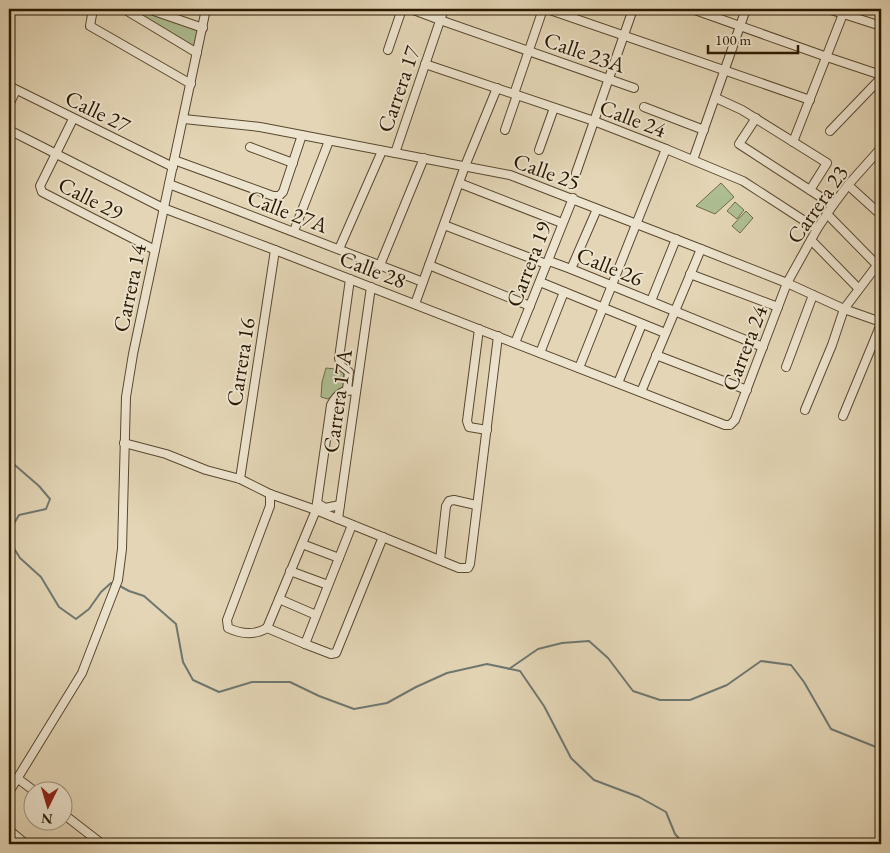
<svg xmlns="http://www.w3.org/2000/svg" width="890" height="853" font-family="'EB Garamond',serif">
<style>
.green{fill:#aebe92;stroke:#6c6c4a}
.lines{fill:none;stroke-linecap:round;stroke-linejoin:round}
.stream{stroke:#6e7770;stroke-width:2}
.minor-casing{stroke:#59482f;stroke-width:10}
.minor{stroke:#ede4cf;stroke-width:8}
.labels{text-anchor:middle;stroke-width:4;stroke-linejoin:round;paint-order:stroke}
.street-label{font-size:22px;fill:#2b1902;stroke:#ede4cf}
</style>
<rect width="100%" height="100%" fill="#e3d5b5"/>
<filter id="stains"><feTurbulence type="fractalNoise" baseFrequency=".004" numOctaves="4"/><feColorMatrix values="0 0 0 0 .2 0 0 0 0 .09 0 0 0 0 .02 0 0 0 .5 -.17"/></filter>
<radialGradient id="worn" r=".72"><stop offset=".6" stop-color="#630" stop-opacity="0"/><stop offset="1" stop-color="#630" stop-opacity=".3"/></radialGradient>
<g class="green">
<path d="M127,9H142L200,28L195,50Z"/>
<path d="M721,183L734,197L715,214L696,206Z"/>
<path d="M735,202L744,210L737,219L727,211Z"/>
<path d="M746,211L753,218L740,233L732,226Z"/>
<path d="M326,368L344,370L343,388L328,399L321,397L322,382Z"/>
</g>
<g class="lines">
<g class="stream">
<path d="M9,460L39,486L50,499L46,509L19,515L12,527L10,542L20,558L41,577L59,607L76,619L89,609L101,592L111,583L113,584"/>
<path d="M118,585L129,591L144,596L176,624L183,662L193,680L219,692L252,682H290L319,696L354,709L387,703L416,687L447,673L487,664L520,671L544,706L571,758L594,780L639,797L666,812L675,834L684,844"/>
<path d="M509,669L538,649L562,643L589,641L608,658L633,691L660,700H690L727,685L761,661L791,665L804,682L831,729L881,749"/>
</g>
<defs>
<g id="minor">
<path d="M93,9L90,26L191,84"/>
<path d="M124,9L197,53"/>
<path d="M148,9L203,28"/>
<path d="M411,9L440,20L634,88"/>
<path d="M547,9L810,100"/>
<path d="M692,9L827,57L881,75"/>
<path d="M828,9L881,26"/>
<path d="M388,50L402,9"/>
<path d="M425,64L594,121L666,149L743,181L817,229"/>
<path d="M9,86L173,167"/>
<path d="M514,94L543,9"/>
<path d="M716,98L742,110L827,163L810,190"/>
<path d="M9,105L16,90"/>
<path d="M644,107L704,130"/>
<path d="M756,118L739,144L833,205"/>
<path d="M73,119L40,186L42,192L155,250"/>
<path d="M184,119L260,127L510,175L701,249L787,283L844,309L881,322"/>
<path d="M9,130L163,208L275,250L725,425H730L735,420L787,283L817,229L833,205L848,185L881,148"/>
<path d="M505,130L517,95"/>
<path d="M830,131L881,78"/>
<path d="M793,142L843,14"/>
<path d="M250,147L293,163"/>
<path d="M539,150L554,108"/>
<path d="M395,153L444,9"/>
<path d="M174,160L273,196H279L283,192L302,135"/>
<path d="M693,160L746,9"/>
<path d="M576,173L633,9"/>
<path d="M459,183L562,223"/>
<path d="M169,184L423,282"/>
<path d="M848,185L881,215"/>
<path d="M827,214L877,265"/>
<path d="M444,225L546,264L549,261L571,269L763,347"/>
<path d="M294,231L329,141"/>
<path d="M811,240L858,288"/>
<path d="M339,249L382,151"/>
<path d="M380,265L424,158"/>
<path d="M429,265L530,306"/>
<path d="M571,269L597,209"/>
<path d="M690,274L778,307"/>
<path d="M540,282L665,333"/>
<path d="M651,301L676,239"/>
<path d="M415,304L465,166L497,88"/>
<path d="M479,329L467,421L469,427L487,430"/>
<path d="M515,343L573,198"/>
<path d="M540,353L564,292"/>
<path d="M656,355L747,390"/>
<path d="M786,367L813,295"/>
<path d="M579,368L666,149"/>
<path d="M618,383L642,324"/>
<path d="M347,390L349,372L341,366L339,358L350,279"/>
<path d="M641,392L701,249"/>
<path d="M805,410L832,345L844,309L881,260"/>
<path d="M843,416L881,324"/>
<path d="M124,443L166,454L206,470L240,479L270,494L316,510L459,568H468L470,564L498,336"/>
<path d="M240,479L275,250"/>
<path d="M270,494V506L227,620L228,628C241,634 254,636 267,628L305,644"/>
<path d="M317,503L325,508L340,505"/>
<path d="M338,519L371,287"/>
<path d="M352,525L305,644L331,654L336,653L383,537"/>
<path d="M302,544L339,558"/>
<path d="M440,560L446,506L449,501L454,500L476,505"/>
<path d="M290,571L328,585"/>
<path d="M279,599L316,615"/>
<path d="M267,628L316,510L331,405C337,394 343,389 356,391"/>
<path d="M17,778L33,790"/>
<path d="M9,792L82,673L118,580L122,549L126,397L133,354L206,9"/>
<path d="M62,813L102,844"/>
<path d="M9,830L26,844"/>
</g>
</defs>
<use href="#minor" class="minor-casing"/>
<use href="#minor" class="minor"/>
</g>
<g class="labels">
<g class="street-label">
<text transform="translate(585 52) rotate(19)" y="8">Calle 23A</text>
<text transform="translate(398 89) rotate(-71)" y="8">Carrera 17</text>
<text transform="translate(98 111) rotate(26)" y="8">Calle 27</text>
<text transform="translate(633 118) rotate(21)" y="8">Calle 24</text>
<text transform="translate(547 171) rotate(20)" y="8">Calle 25</text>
<text transform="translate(91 198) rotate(27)" y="8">Calle 29</text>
<text transform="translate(817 204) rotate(-55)" y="8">Carrera 23</text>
<text transform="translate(288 211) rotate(21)" y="8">Calle 27A</text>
<text transform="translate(528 264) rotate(-69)" y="8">Carrera 19</text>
<text transform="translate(610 266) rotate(22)" y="8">Calle 26</text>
<text transform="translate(373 269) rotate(21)" y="8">Calle 28</text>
<text transform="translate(129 288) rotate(-78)" y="8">Carrera 14</text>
<text transform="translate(744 348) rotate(-69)" y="8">Carrera 24</text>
<text transform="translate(240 362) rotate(-81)" y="8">Carrera 16</text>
<text transform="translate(337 401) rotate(-82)" y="8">Carrera 17A</text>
</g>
</g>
<rect width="890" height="853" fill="none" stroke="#e3d5b5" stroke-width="30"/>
<rect x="10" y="10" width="870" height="833" fill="none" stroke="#2b1902" stroke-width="2.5"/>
<rect x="15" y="15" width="860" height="823" fill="none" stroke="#2b1902"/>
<g transform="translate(48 806) rotate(185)"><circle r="24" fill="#ede4cf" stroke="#9f937d"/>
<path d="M0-4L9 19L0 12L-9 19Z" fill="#8f2418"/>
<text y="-8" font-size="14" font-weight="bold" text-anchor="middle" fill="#2b1902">N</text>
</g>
<path d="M708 45v8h90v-8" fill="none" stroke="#2b1902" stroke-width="2.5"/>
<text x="715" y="45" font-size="15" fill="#2b1902" stroke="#ede4cf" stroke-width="4" paint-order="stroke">100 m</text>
<rect width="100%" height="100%" filter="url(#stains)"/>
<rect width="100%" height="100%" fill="url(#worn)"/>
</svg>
